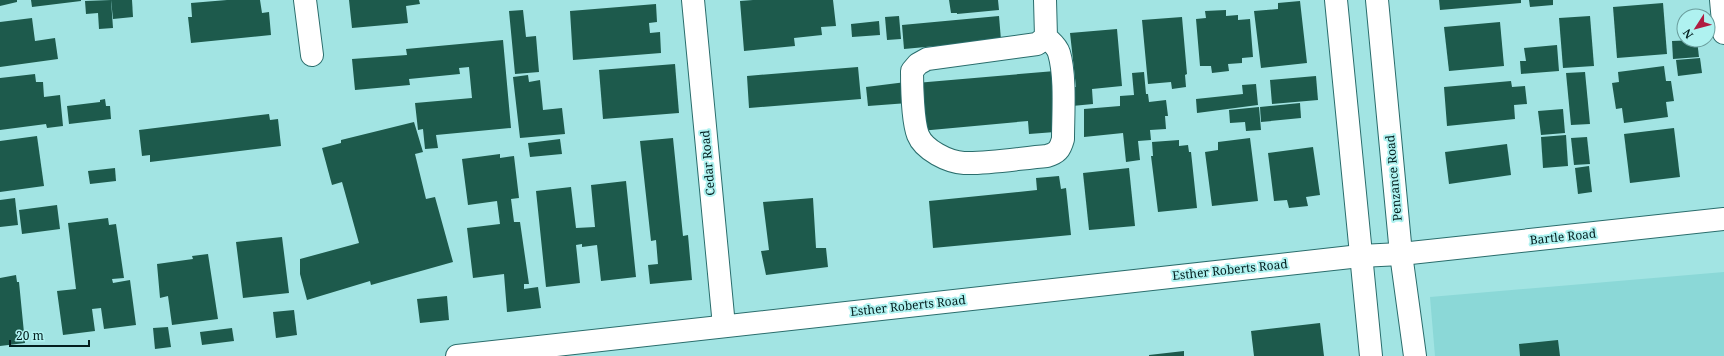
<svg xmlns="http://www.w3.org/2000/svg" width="1724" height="356" font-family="'Noto Serif',serif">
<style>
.built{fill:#8bd8d7}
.building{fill:#1d5a4c}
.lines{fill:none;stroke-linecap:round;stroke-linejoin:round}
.minor-casing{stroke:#2a6d6c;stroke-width:24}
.minor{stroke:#fff;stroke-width:22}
.labels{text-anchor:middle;stroke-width:4;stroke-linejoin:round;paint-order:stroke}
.street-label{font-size:12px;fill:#031e1e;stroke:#aff2f0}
</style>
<rect width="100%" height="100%" fill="#a2e4e3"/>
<path class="built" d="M1724,272V356H1435L1430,297Z"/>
<g class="building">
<path d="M0,0H17V2L0,6Z"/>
<path d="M31,0H81V1L32,7Z"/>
<path d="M111,0H132L133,17L113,19Z"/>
<path d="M111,0L113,28L99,29L98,13L86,14L85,1Z"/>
<path d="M227,0H260L262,13L269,12L271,35L191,43L188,17H192L191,3Z"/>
<path d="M349,0H419L420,4L406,6L408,23L352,28Z"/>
<path d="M753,0H833L836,26L821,27L822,35L794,38L795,46L744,51L740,1Z"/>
<path d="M949,0H998L999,10L957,14V13H951Z"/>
<path d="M1439,0H1521V3L1440,10Z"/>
<path d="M1529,0H1553V5L1530,7Z"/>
<path d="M1300,1L1307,63L1261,68L1254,11L1278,9V3Z"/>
<path d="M1663,3L1667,54L1617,58L1613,7Z"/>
<path d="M656,4L657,22L649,23L650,33L660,32L661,53L573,60L570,11Z"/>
<path d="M523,10L526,37L536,36L539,72L515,74L509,11Z"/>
<path d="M1226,10V16L1238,15V20L1250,19L1253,57L1242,58V63L1228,64L1229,71L1212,73L1211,66H1200L1196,19L1206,18L1205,11Z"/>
<path d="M899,16L901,39L887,40L885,17Z"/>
<path d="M999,16L1001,40L904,49L902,25Z"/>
<path d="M1590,16L1594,66L1563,68L1559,18Z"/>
<path d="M1182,17L1187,74L1185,75L1186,87L1172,89L1171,82L1148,84L1142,20Z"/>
<path d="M32,18L35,41L55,38L58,59L0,67V22Z"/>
<path d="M879,21L880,35L852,37L851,24Z"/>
<path d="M1500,22L1504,66L1449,71L1444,27Z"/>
<path d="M1117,29L1122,86L1092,89L1093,104L1072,106L1071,87H1076L1070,33Z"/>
<path d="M503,40L511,128L436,135L438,148L425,149L423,129L418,130L415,103L472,98L469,67L459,68L460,74L409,79L410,85L355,90L352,59L407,55L406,49Z"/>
<path d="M1697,40L1699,57L1673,59L1672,41Z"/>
<path d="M1557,45L1559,71L1521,74L1520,61H1526L1524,48Z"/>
<path d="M1700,58L1702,73L1678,76L1676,60Z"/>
<path d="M675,64L679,113L603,119L599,70Z"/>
<path d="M1664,66L1666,81H1671L1674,101L1666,102L1668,117L1624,123L1622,108L1616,109L1612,83L1619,82L1618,72Z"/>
<path d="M858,67L861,99L749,108L747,76Z"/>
<path d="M1055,71V132L1029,134L1028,121L920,131L916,83Z"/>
<path d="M1144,72L1146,94H1148L1149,102L1166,100L1168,116H1165L1166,129L1150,130L1151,140L1138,141L1140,160L1126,162L1123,133L1084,137V109L1120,106V96L1134,95L1132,73Z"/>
<path d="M1585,72L1590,124L1571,125L1566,73Z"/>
<path d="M35,74L36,82H43L44,97L60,95L63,126L47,128L46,124L0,130V78Z"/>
<path d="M528,75L529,82L540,80L543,110L562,108L565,134L520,138L513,77Z"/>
<path d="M1316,76L1318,100L1272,104L1270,80Z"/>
<path d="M1511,81L1512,87L1525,86L1527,104L1514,105L1515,119L1447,126L1444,87Z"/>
<path d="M906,82L908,103L868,106L866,87Z"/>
<path d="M1256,84L1258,105L1197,113L1196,99L1243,94L1242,85Z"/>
<path d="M105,99L106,106H110L111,119L69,124L67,106L100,102V100Z"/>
<path d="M1300,103L1301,118L1261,122L1260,107Z"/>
<path d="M1259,107L1261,130L1246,131L1245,122L1230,123L1229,110Z"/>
<path d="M1563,109L1565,133L1541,135L1538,111Z"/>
<path d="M269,114L270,120L278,119L281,146L150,162V155L142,156L139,130Z"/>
<path d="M414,122L423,152L415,154L426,199L435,197L453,262L371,285L370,281L307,300L300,274V259L359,243L342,182L332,185L322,148L341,143V140Z"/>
<path d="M1674,128L1680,177L1630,183L1624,134Z"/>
<path d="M1566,135L1568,166L1543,168L1541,137Z"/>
<path d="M37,136L44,186L0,192V141Z"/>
<path d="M1587,137L1590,164L1574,165L1571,138Z"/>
<path d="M673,138L683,236L688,235L692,280L650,284L648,265L658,264L656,240L651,241L640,141Z"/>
<path d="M1250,138L1258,201L1212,206L1205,152L1218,150V142Z"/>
<path d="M560,139L562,154L530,157L528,143Z"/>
<path d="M1179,140V146L1188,145L1189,152H1191L1197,208L1158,212L1151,156H1153L1152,142Z"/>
<path d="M1507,144L1511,175L1449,184L1445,152Z"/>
<path d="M1313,147L1320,195L1306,197L1308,206L1289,208L1287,200L1274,201L1268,153Z"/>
<path d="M500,154V158L514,156L519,198L511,199L514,222H520L529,284H524V289L538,287L541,308L507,312L504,274L473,278L467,228L500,224L497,201L468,205L462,159Z"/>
<path d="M1589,166L1592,192L1578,194L1575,168Z"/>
<path d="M115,168L116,181L90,184L88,171Z"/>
<path d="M1129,168L1135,226L1089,230L1083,173Z"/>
<path d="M1059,176L1061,189L1066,188L1071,235L933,248L929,201L1037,190L1036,178Z"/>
<path d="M626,181L636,277L601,281L597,245L582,247V244L576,245L580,283L546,287L536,191L571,187L576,228L595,227L591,185Z"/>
<path d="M15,198L18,225L0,227V200Z"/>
<path d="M813,198L816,248H826L828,267L766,275L761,251L769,250L763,202Z"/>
<path d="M57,205L60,229L22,234L19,210Z"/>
<path d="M108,218L109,225L116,224L124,278L112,279L113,283L130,280L136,325L104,329L101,308L92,309L95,331L63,335L57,291L76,289L68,223Z"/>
<path d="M282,237L289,293L243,298L236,242Z"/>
<path d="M208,254L218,319L172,325L168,296L160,298L157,264L193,259L192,256Z"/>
<path d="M16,275L17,282H19L25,343L0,346V278Z"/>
<path d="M447,296L449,320L420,323L417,299Z"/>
<path d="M294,310L297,335L276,338L273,312Z"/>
<path d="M1320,323L1324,356H1254L1251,331Z"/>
<path d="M168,327L171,347L155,349L153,328Z"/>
<path d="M232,328L234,341L202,345L200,332Z"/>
<path d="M1558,340L1560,356H1520L1519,344Z"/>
<path d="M1184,351V356H1149V355Z"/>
</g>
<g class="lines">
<defs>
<g id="minor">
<path d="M305,0L312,55"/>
<path d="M693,0L724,326"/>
<path d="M1045,0L1046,37C1051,42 1057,46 1059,53C1066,76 1063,115 1063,139C1060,150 1057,153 1047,156C1022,158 988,164 964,163C948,162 924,150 918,135C913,122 912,86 912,71L918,64L927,59L1037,44L1046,37"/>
<path d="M1336,0L1371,356"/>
<path d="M1377,0L1401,254L1415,356"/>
<path d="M1721,0L1724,33"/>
<path d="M457,356L1360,256L1401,254L1724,219"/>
</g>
</defs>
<use href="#minor" class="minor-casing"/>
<use href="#minor" class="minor"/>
</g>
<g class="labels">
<g class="street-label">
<text transform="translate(708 163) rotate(-95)" y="4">Cedar Road</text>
<text transform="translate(1394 178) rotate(-95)" y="4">Penzance Road</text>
<text transform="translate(1563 237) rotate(-6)" y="4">Bartle Road</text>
<text transform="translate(1230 270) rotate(-6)" y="4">Esther Roberts Road</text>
<text transform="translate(908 306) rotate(-6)" y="4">Esther Roberts Road</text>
</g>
</g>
<g transform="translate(1696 28) rotate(234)"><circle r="19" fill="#aff2f0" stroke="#6a9d9c"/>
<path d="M0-3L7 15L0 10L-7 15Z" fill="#b01c41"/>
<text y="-6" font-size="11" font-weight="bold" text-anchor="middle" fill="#031e1e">N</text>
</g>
<path d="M10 340v6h79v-6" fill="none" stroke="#031e1e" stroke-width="2"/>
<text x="16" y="340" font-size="12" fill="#031e1e" stroke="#aff2f0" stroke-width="3" paint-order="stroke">20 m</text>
</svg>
